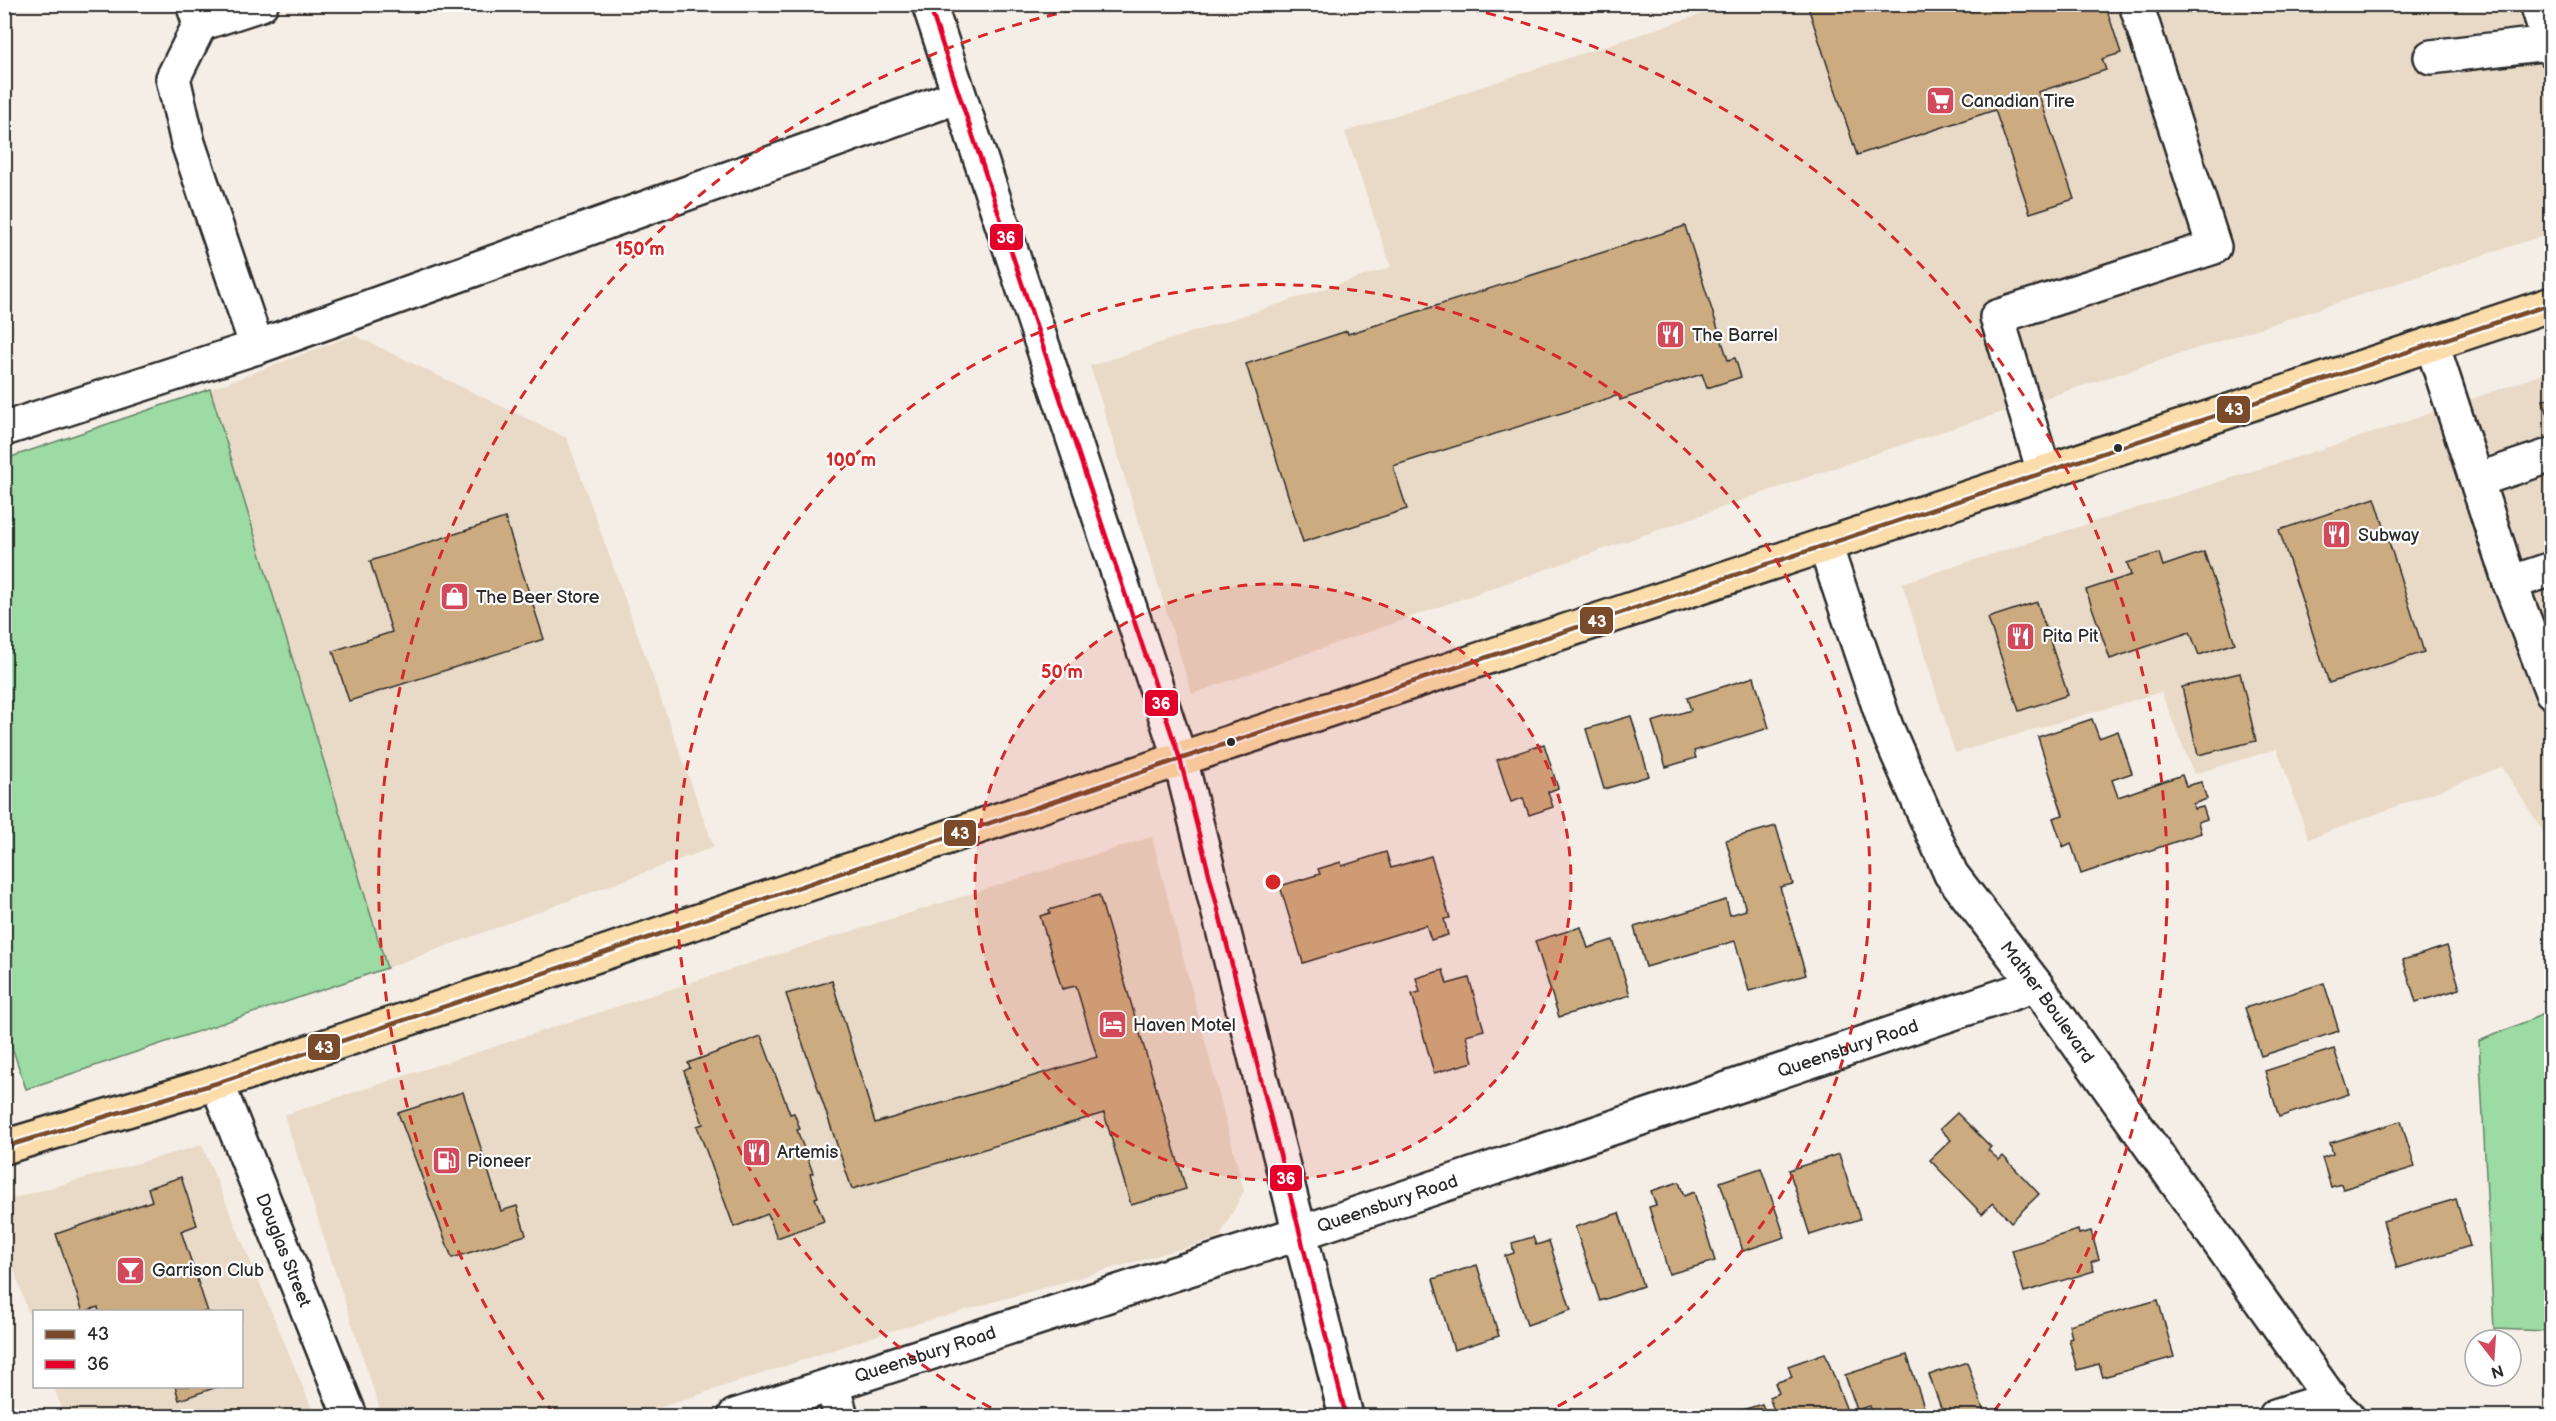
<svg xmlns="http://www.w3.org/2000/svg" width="2556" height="1421" font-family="'Balsamiq Sans',sans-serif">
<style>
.built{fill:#e9dac7}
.green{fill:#9cdba3;stroke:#648367;stroke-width:1.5}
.building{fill:#cdab80;stroke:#2b2b2b;stroke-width:1.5}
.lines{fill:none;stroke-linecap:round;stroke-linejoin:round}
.minor-casing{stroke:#2b2b2b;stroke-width:38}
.major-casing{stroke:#2b2b2b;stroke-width:38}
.minor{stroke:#fff;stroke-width:33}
.major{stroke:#faddab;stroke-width:33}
.bus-1-casing{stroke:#fff;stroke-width:9}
.bus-2-casing{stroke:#fff;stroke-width:9}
.bus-1{stroke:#7a4b2a;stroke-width:4.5}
.bus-2{stroke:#e4002b;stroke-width:4.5}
.ring{fill:none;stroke:#d62828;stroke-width:3;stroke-dasharray:10 8}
.bus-dot{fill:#2b2b2b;stroke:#fff;stroke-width:2}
.labels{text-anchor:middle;stroke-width:4.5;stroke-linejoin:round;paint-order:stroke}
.poi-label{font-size:18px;fill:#2b2b2b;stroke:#fff;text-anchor:start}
.street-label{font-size:18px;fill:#2b2b2b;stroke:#fff}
.centre{fill:#d62828;stroke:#fff;stroke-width:3}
.ring-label{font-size:18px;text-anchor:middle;font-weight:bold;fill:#d62828;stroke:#fff;stroke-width:4.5;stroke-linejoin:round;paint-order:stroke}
.line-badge{stroke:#fff;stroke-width:2}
.badge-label{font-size:16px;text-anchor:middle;font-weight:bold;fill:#fff}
</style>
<rect width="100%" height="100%" fill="#f5eee6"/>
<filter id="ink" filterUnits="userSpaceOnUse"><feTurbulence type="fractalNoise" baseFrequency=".0167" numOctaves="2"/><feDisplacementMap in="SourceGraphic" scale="12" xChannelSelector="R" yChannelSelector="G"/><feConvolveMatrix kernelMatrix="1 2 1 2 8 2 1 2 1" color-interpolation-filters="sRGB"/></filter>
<g filter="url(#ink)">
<g class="built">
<path d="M1729,5H2551V233L1874,454L1192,694L1090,366L1391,267L1345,132Z"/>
<path d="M354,335L567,438L714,847L387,968L210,389Z"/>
<path d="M2551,371V844L2502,767L2309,839L2277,749L2194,774L2161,692L1955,753L1902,583L2385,429Z"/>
<path d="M1152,837L1244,1191L1219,1238L884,1333L635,1416H382L284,1115L760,960Z"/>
<path d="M202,1145L315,1416H64L54,1387L242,1386V1312H34V1330L5,1242L4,1201Z"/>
</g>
<g class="green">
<path d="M210,389L387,968L26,1089L4,1023L5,459Z"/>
<path d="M2551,1011V1331L2494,1329L2479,1041Z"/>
</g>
<g class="building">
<path d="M1807,4H2105L2121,53L2102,59L2106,70L2038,92L2074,199L2030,213L1995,110L1857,155Z"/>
<path d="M1685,226L1728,360L1735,358L1741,377L1707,388L1702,374L1620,400L1619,395L1393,466L1407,509L1303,542L1246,364L1347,331L1348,334Z"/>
<path d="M2552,398V427L2543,400Z"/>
<path d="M2375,498L2424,652L2329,683L2279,530Z"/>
<path d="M505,518L544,639L349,701L333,651L392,632L370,561Z"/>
<path d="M2204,552L2235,643L2199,655L2190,632L2110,659L2086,590L2131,575L2127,563L2159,553L2163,566Z"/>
<path d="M2037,602L2068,695L2019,711L1988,618Z"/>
<path d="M2240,673L2256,741L2198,755L2182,687Z"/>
<path d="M1754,677L1769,728L1694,751L1696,758L1666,767L1652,722L1691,710L1687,698Z"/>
<path d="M1631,716L1649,776L1604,789L1586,729Z"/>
<path d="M2092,719L2099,738L2118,731L2132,773L2112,780L2118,797L2182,775L2186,786L2201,782L2207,799L2193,804L2194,809L2203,807L2207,819L2198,822L2201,833L2081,874L2071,843L2063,847L2053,818L2063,815L2038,737Z"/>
<path d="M1544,744L1558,788L1548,792L1553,807L1529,815L1523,798L1511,802L1497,760Z"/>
<path d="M1776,826L1793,884L1780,887L1806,975L1749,991L1735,941L1646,967L1634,927L1726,900L1730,915L1746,910L1726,840Z"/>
<path d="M1386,852L1391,868L1431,856L1450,918L1444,919L1448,935L1431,940L1426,925L1303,963L1280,886L1320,874L1318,869L1341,862L1342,866Z"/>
<path d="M1099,895L1186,1189L1131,1205L1104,1113L852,1189L786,994L832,981L875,1123L1097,1057L1076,986L1062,989L1040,916L1050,913L1049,910Z"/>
<path d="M1581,927L1588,948L1613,940L1630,995L1559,1017L1535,941Z"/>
<path d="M2447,946L2460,989L2416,1002L2403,960Z"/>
<path d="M1443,970L1447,984L1469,978L1484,1030L1466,1035L1473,1062L1434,1073L1412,994L1420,992L1416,978Z"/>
<path d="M2324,983L2339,1031L2261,1056L2245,1008Z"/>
<path d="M761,1036L790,1114L794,1113L800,1129L797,1130L813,1173L810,1174L818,1197L815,1198L824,1221L777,1238L768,1214L734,1227L697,1126L703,1124L684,1071L690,1068L688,1063Z"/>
<path d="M2334,1049L2349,1094L2279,1117L2265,1071Z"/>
<path d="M463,1092L501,1211L517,1206L526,1235L452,1258L398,1113Z"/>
<path d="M1957,1113L1991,1147L1988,1150L1999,1160L2003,1156L2039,1194L2011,1222L1993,1203L1982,1214L1930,1160L1951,1140L1940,1129Z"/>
<path d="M2401,1121L2415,1167L2343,1189L2341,1184L2331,1187L2322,1158L2333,1154L2330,1143Z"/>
<path d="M1839,1154L1860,1219L1810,1235L1789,1170Z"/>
<path d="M1761,1168L1785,1237L1743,1251L1720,1182Z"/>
<path d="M181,1177L197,1225L181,1231L208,1312H99L98,1307L83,1312L56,1234L152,1201L148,1188Z"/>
<path d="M1679,1182L1684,1196L1694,1192L1715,1261L1669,1274L1649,1207L1656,1205L1651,1191Z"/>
<path d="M2456,1199L2470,1246L2397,1268L2383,1221Z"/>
<path d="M1619,1213L1643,1286L1600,1301L1575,1227Z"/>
<path d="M2078,1230L2079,1234L2091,1231L2099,1259L2091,1262L2094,1271L2024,1292L2012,1250Z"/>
<path d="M1533,1237L1536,1245L1549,1241L1571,1310L1527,1325L1505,1256L1514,1253L1512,1243Z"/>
<path d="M1477,1265L1499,1336L1454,1350L1433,1279Z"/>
<path d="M2158,1300L2174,1357L2103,1377L2099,1364L2077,1370L2069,1339L2072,1338L2069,1325Z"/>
<path d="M1825,1353L1849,1416H1776L1769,1397L1779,1393L1775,1383L1792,1377L1788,1366Z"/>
<path d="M1907,1355L1927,1416H1873L1870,1406L1857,1410L1845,1375Z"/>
<path d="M1967,1362L1985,1415L1944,1416L1929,1375Z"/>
<path d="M175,1386H217V1387L179,1400Z"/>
<path d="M1762,1404L1767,1416H1727L1726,1415Z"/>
</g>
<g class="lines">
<defs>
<g id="minor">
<path d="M193,4L200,24L173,78L188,143L257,347L959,96"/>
<path d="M929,4L1180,759L1346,1416"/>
<path d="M2537,4L2552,50"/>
<path d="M200,24L261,4"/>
<path d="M2431,57L2549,43"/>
<path d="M2432,344L2510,583L2552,692"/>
<path d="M4,429L257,347"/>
<path d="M2044,472L1997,317L2214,247L2136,4"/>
<path d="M2477,480L2552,455"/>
<path id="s1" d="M1825,545L1886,727L1951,874L2036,985L2330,1398L2329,1399L2347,1416"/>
<path d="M2510,583L2552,569"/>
<path id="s2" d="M217,1083L350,1416"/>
<path d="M832,1385L841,1416"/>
<path id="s3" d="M735,1416L1300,1233L2036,985"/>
<path d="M2275,1416L2329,1399"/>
</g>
<path id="major" d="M4,1147L217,1083L1180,759L2552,304"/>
</defs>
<use href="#minor" class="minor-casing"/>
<use href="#major" class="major-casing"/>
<use href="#minor" class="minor"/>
<use href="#major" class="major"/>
<defs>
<path id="bus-1" d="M4,1147L217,1083L1180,759L2552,304"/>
<path id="bus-2" d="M929,4L1180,759L1346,1416"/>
</defs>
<use href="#bus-1" class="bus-1-casing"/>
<use href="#bus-2" class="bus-2-casing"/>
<use href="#bus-1" class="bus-1"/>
<use href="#bus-2" class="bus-2"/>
</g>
</g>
<circle cx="1273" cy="882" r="298" fill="#d62828" fill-opacity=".12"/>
<g class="ring">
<circle cx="1273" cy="882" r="298"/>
<path d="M1007 1416A597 597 0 1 1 1539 1416"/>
<path d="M554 1414A895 895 0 0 1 1095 5M1451 5A895 895 0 0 1 1992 1414"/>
</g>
<defs>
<symbol id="supermarket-square" viewBox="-11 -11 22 22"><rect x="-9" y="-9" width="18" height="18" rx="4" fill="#d1495b" stroke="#fff"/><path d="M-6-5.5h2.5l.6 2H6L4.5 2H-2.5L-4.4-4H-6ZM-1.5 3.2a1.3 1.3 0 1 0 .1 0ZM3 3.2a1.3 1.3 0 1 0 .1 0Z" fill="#fff"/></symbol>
<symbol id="restaurant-square" viewBox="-11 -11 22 22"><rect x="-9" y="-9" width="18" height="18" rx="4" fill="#d1495b" stroke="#fff"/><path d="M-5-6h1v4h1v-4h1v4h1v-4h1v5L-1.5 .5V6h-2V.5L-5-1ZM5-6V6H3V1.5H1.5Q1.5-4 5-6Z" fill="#fff"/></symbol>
<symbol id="shop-square" viewBox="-11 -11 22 22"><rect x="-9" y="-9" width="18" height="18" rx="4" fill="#d1495b" stroke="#fff"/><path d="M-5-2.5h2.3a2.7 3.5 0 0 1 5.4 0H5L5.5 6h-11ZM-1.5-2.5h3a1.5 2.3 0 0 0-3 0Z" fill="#fff"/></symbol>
<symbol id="hotel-square" viewBox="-11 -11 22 22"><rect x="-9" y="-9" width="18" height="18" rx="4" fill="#d1495b" stroke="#fff"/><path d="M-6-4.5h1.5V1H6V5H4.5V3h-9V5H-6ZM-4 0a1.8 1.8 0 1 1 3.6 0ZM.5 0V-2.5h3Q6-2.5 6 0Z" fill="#fff"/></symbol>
<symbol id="fuel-square" viewBox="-11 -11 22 22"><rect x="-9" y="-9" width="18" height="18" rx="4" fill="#d1495b" stroke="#fff"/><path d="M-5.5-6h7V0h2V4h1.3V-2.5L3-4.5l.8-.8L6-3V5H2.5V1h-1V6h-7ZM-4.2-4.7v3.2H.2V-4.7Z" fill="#fff"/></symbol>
<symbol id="bar-square" viewBox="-11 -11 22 22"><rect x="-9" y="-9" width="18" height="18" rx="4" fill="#d1495b" stroke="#fff"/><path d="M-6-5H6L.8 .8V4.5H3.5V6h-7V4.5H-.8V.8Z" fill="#fff"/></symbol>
</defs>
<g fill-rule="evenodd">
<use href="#supermarket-square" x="1924" y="84" width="33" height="33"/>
<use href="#restaurant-square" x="1654" y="318" width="33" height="33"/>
<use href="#restaurant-square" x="2320" y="518" width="33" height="33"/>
<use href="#shop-square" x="438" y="580" width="33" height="33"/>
<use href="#restaurant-square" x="2004" y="620" width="33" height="33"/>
<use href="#hotel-square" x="1096" y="1008" width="33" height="33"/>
<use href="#restaurant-square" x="740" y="1136" width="33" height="33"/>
<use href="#fuel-square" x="430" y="1144" width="33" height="33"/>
<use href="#bar-square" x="114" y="1254" width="33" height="33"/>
</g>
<g class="bus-dot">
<circle cx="2118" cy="448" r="5"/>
<circle cx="1231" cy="742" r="5"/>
</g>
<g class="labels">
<g class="poi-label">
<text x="1961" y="107">Canadian Tire</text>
<text x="1692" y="341">The Barrel</text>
<text x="2358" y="541">Subway</text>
<text x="476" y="603">The Beer Store</text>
<text x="2042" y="642">Pita Pit</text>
<text x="1133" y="1031">Haven Motel</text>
<text x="777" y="1158">Artemis</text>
<text x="467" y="1167">Pioneer</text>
<text x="152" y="1276">Garrison Club</text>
</g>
<g class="street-label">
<text dy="6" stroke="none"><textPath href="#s1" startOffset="513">Mather Boulevard</textPath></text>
<text dy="6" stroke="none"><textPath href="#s3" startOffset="1172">Queensbury Road</textPath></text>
<text dy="6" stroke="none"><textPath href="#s3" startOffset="686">Queensbury Road</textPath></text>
<text dy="6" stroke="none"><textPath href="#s2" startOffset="180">Douglas Street</textPath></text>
<text dy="6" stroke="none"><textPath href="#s3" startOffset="200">Queensbury Road</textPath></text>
</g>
</g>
<circle cx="1273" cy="882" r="9" class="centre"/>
<g class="ring-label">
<text x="640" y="255">150 m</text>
<text x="851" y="466">100 m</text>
<text x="1062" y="678">50 m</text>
</g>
<g class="line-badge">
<rect x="989" y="223" width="35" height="28" rx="6" fill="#e4002b"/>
<rect x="2216" y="395" width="35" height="29" rx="6" fill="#7a4b2a"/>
<rect x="1579" y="606" width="35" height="29" rx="6" fill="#7a4b2a"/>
<rect x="1144" y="689" width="35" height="28" rx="6" fill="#e4002b"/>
<rect x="943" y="819" width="34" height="28" rx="6" fill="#7a4b2a"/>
<rect x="307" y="1033" width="34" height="28" rx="6" fill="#7a4b2a"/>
<rect x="1269" y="1164" width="34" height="28" rx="6" fill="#e4002b"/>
</g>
<g class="badge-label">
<text x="1006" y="243">36</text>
<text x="2234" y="415">43</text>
<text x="1597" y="627">43</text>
<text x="1161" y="709">36</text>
<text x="960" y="839">43</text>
<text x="324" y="1053">43</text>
<text x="1286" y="1184">36</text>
</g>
<rect width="2556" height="1421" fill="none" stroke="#fff" stroke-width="24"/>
<rect x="12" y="12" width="2532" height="1397" fill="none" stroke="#2b2b2b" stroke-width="2" filter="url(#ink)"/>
<rect x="33" y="1310" width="210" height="78" fill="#ffffff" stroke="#aaaaaa" stroke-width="1.5"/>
<rect x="45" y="1330" width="30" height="9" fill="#7a4b2a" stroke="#aaaaaa" stroke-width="1.5"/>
<text x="87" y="1340" font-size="18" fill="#2b2b2b">43</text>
<rect x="45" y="1360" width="30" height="9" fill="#e4002b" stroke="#aaaaaa" stroke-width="1.5"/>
<text x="87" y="1370" font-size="18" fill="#2b2b2b">36</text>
<g transform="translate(2493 1358) rotate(163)"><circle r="28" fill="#ffffff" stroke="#aaaaaa" stroke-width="1.5"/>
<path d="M0-4.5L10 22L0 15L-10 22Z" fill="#d1495b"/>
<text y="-9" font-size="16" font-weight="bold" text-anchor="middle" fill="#2b2b2b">N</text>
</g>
</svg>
